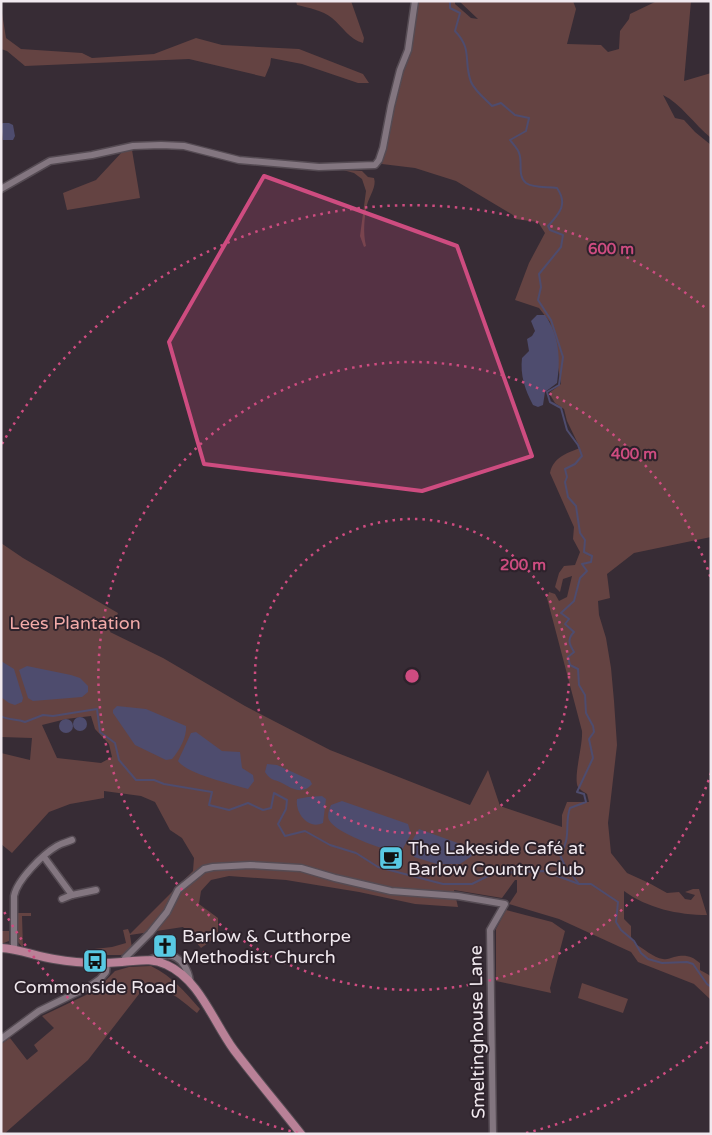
<svg xmlns="http://www.w3.org/2000/svg" width="712" height="1135" font-family="'Varela Round',sans-serif">
<style>
.green{fill:#644342;fill-rule:evenodd}
.water{fill:#4e4c6e}
.lines{fill:none;stroke-linecap:round;stroke-linejoin:round}
.stream{stroke:#4e4c6e;stroke-width:2}
.minor-casing{stroke:#554b53;stroke-width:9}
.major-casing{stroke:#554b53;stroke-width:10}
.minor{stroke:#837680;stroke-width:6}
.major{stroke:#b98197;stroke-width:8}
.marked{fill:#ce4c80;fill-opacity:0.2;stroke:#ce4c80;stroke-width:4;stroke-linejoin:round}
.ring{fill:none;stroke:#ce4c80;stroke-width:2.5;stroke-dasharray:2.5 5}
.labels{text-anchor:middle;stroke-width:4;stroke-linejoin:round;paint-order:stroke}
.park-label{font-size:18px;fill:#f2aaa8;stroke:#2d222b}
.poi-label{font-size:18px;fill:#f1e9ef;stroke:#2d222b;text-anchor:start}
.street-label{font-size:18px;fill:#f1e9ef;stroke:#2d222b}
.centre{fill:#ce4c80;stroke:#2d222b;stroke-width:2.5}
.ring-label{font-size:15px;text-anchor:middle;font-weight:bold;fill:#ce4c80;stroke:#2d222b;stroke-width:4;stroke-linejoin:round;paint-order:stroke}
</style>
<rect width="100%" height="100%" fill="#372c35"/>
<g class="green">
<path d="M296,1H351L364,38L363,43C349,39 343,27 332,18C322,10 309,8 297,5Z"/>
<path d="M417,1H455V4L471,18L478,19L459,1H573L576,9L567,44L601,45L608,52L619,49L620,31L629,19L630,14L657,1H691L684,81L711,73V138C694,124 681,104 663,95L675,118L684,120L695,132L711,145V537L634,553L607,574L610,598L598,601L599,615L606,638L611,668L614,701L617,745L608,823L611,853L627,873L649,883L667,893L679,892L685,899L691,900L695,895L685,892L693,889H699L707,915C678,915 647,908 624,891V919L631,926V937L635,944C644,948 653,958 663,959C667,960 670,958 674,957C685,954 692,956 700,963V970L709,975L711,978V1000L694,984L638,962L631,952L559,919L509,904L517,892V880H515L502,898L454,890L458,907L415,904L359,892L286,880L229,876L211,880L201,891L199,904L218,918V936L201,948L183,927L130,935L132,948L128,953L121,955H88L85,950L112,947L126,943L123,930L128,929L130,934L193,871L194,858L182,838L170,830L155,802L141,796L104,791V798L70,804L49,812L12,853L1,844V753L30,760L32,738L1,737V543L23,558L118,613L110,632L163,658L245,706L330,750L470,805L488,770L500,806L562,827V815L567,802H589L587,794C584,792 580,790 578,787C573,777 583,746 582,731L547,598L549,592L555,594L559,601L567,597L572,576L563,579L560,592L555,587L559,573L564,566L575,565L580,552L573,539L574,527L550,473C553,458 566,453 580,448L567,421L564,409L555,403L549,393L561,384L550,322L539,308L515,300L529,263L545,233L538,222L515,219L513,215L456,181L415,168L382,164L403,71L413,41L414,20ZM91,716L95,729L109,744L112,757L101,763L57,758L42,725L66,719Z"/>
<path d="M1,7L6,38L21,49L82,53L92,58L154,54L196,38L222,45L299,49L363,74L369,83H358L302,64L271,58L270,65L265,77L189,59L25,66L7,51L1,49Z"/>
<path d="M132,150L140,198L67,210L63,193L96,180L123,151Z"/>
<path d="M343,170L362,171L368,177L374,178C377,186 369,197 367,205C364,219 363,233 366,246L364,247L360,236L366,191L362,179L354,173Z"/>
<path d="M506,910L552,922L565,931L550,988L551,993L496,981V929Z"/>
<path d="M17,913H31V916H22L23,948L18,942Z"/>
<path d="M1,931H9V941L1,944Z"/>
<path d="M151,966C173,977 184,991 200,1009L197,1013C180,999 168,988 146,985L88,1060L4,1134H1V1044L10,1038L27,1060L38,1051L34,1045L54,1028L42,1016L88,994L104,982L115,971L129,967Z"/>
<path d="M582,983L628,999L623,1013L578,998Z"/>
</g>
<g class="water">
<path d="M3,123H9L13,125L15,136L13,140H3L1,124Z"/>
<path d="M537,315H545C559,335 561,359 557,383L545,392L543,405L538,407L533,405C525,390 520,375 522,358L529,351L527,339L532,336L535,331L531,321Z"/>
<path d="M1,661L14,669L23,698L22,702L15,705L9,703L1,697Z"/>
<path d="M27,666L71,675L80,678L88,686V692L82,697L33,701L28,698L19,670Z"/>
<path d="M117,706L146,709L186,726C187,737 179,751 172,759L166,760L135,745L113,713V710Z"/>
<circle cx="80" cy="724" r="7"/>
<circle cx="66" cy="726" r="7"/>
<path d="M196,732L222,751L240,752L242,768L253,775L254,781L248,789C231,784 187,774 178,761L191,733Z"/>
<path d="M267,764L277,765L310,780L312,784C303,795 292,789 282,783C274,779 271,781 265,772Z"/>
<path d="M322,796L326,799L323,823C308,830 295,813 297,799L308,797Z"/>
<path d="M342,801L408,824L411,834L402,850C395,850 388,850 382,848C369,844 336,832 329,820C327,816 329,809 331,805Z"/>
<path d="M419,829L466,846L472,856L460,864H437L414,857L410,844Z"/>
</g>
<g class="lines">
<g class="stream">
<path d="M450,1V8L460,13L455,31C473,50 463,60 471,82C475,91 485,99 492,106L501,103L515,115L529,118L526,131L510,140C513,144 518,149 519,153C523,162 517,176 526,183C535,189 548,186 557,188C568,204 560,213 548,226L550,230L563,235L561,247L539,274L541,287L538,300L551,320L563,357L559,385L547,392L550,402L561,408L567,430L578,445L582,456L575,464L565,469L567,477L565,482L568,497L576,506L580,533L585,540L584,552L592,556L591,562L582,564L587,571L580,578L574,601L561,613L569,619L565,624L574,632C567,639 569,644 574,652L568,657L570,665L578,669L579,685L585,695L586,713L593,726L594,732L589,739L593,758L577,792L584,794L586,802L570,808C564,824 572,837 560,855L565,866L579,884"/>
<path d="M1,716C9,721 16,718 25,722L43,715L53,716L97,709L100,732L115,743L119,760L136,780H154L164,784L212,792L209,805L229,810L248,803L263,810L271,808L274,793L287,800L286,809L278,824L285,836L305,831L330,845L356,853L378,867L443,884H472L494,873L544,871L579,884H591L618,902L616,922L621,930L634,941L641,953L648,959L662,963L687,962L693,964L707,984L711,987"/>
</g>
<defs>
<g id="minor">
<path d="M1,189L50,161L92,155L133,146L161,145L184,146L239,160L319,167L375,165L379,160L383,148L391,106L400,70L408,50L415,1"/>
<path d="M44,857L72,895L96,890"/>
<path d="M62,899L72,895"/>
<path d="M14,950V896C17,880 43,854 57,846C62,843 68,842 72,840"/>
<path d="M151,959C156,958 163,955 167,955C181,955 189,971 190,982"/>
<path d="M125,962V958L150,933L167,912L178,890L204,869L213,867L250,865L301,868L335,878L391,891L458,896L505,904L490,930L493,1134"/>
<path d="M1,1039L39,1011L90,986L100,979L106,972L107,963"/>
</g>
<path id="major" d="M1,948C19,949 36,956 54,959C76,963 99,964 122,962C139,961 150,957 167,965C199,979 214,1023 234,1050C256,1079 279,1106 301,1134"/>
</defs>
<use href="#minor" class="minor-casing"/>
<use href="#major" class="major-casing"/>
<use href="#minor" class="minor"/>
<use href="#major" class="major"/>
</g>
<path class="marked" d="M264,176L457,246L532,456L422,491L204,464L169,342Z"/>
<g class="ring">
<circle cx="412" cy="676" r="157"/>
<path d="M711 773A314 314 0 1 1 711 579"/>
<path d="M708 1042A471 471 0 0 1 526 1133M298 1133A471 471 0 0 1 2 908M2 444A471 471 0 0 1 708 310"/>
</g>
<defs>
<symbol id="cafe-square" viewBox="-11 -11 22 22"><rect x="-9" y="-9" width="18" height="18" rx="4" fill="#58c9e3" stroke="#2d222b"/><path d="M-5.5-4.5H6V0H3Q3 3.5 0 3.5H-2.5Q-5.5 3.5-5.5 0ZM3-3.2v2h1.7v-2ZM-6 4.5H4V6H-6Z" fill="#111"/></symbol>
<symbol id="church-square" viewBox="-11 -11 22 22"><rect x="-9" y="-9" width="18" height="18" rx="4" fill="#58c9e3" stroke="#2d222b"/><path d="M-1.2-6h2.4v3.5h3.3v2.4h-3.3V6h-2.4V-.1h-3.3v-2.4h3.3Z" fill="#111"/></symbol>
<symbol id="bus-square" viewBox="-11 -11 22 22"><rect x="-9" y="-9" width="18" height="18" rx="4" fill="#58c9e3" stroke="#2d222b"/><path d="M-5-6H5V4H4V6H2V4H-2V6H-4V4H-5ZM-3.5-4V0h7V-4ZM-3.5 1.2v1.5H-2V1.2ZM2 1.2v1.5H3.5V1.2Z" fill="#111"/></symbol>
</defs>
<g fill-rule="evenodd">
<use href="#cafe-square" x="377" y="844" width="28" height="28"/>
<use href="#church-square" x="151" y="932" width="28" height="28"/>
<use href="#bus-square" x="81" y="947" width="28" height="28"/>
</g>
<g class="labels">
<g class="park-label">
<text x="75" y="629">Lees Plantation</text>
</g>
<g class="poi-label">
<text x="408" y="854">The Lakeside Café at<tspan x="408" dy="21">Barlow Country Club</tspan></text>
<text x="182" y="942">Barlow &amp; Cutthorpe<tspan x="182" dy="21">Methodist Church</tspan></text>
<text x="95" y="993" text-anchor="middle">Commonside Road</text>
</g>
<g class="street-label">
<text transform="translate(477 1032) rotate(-91)" y="6">Smeltinghouse Lane</text>
</g>
</g>
<circle cx="412" cy="676" r="8" class="centre"/>
<g class="ring-label">
<text x="611" y="254">600 m</text>
<text x="634" y="459">400 m</text>
<text x="523" y="570">200 m</text>
</g>
<rect width="712" height="1135" fill="none" stroke="#f1e9ef" stroke-width="5"/>
</svg>
